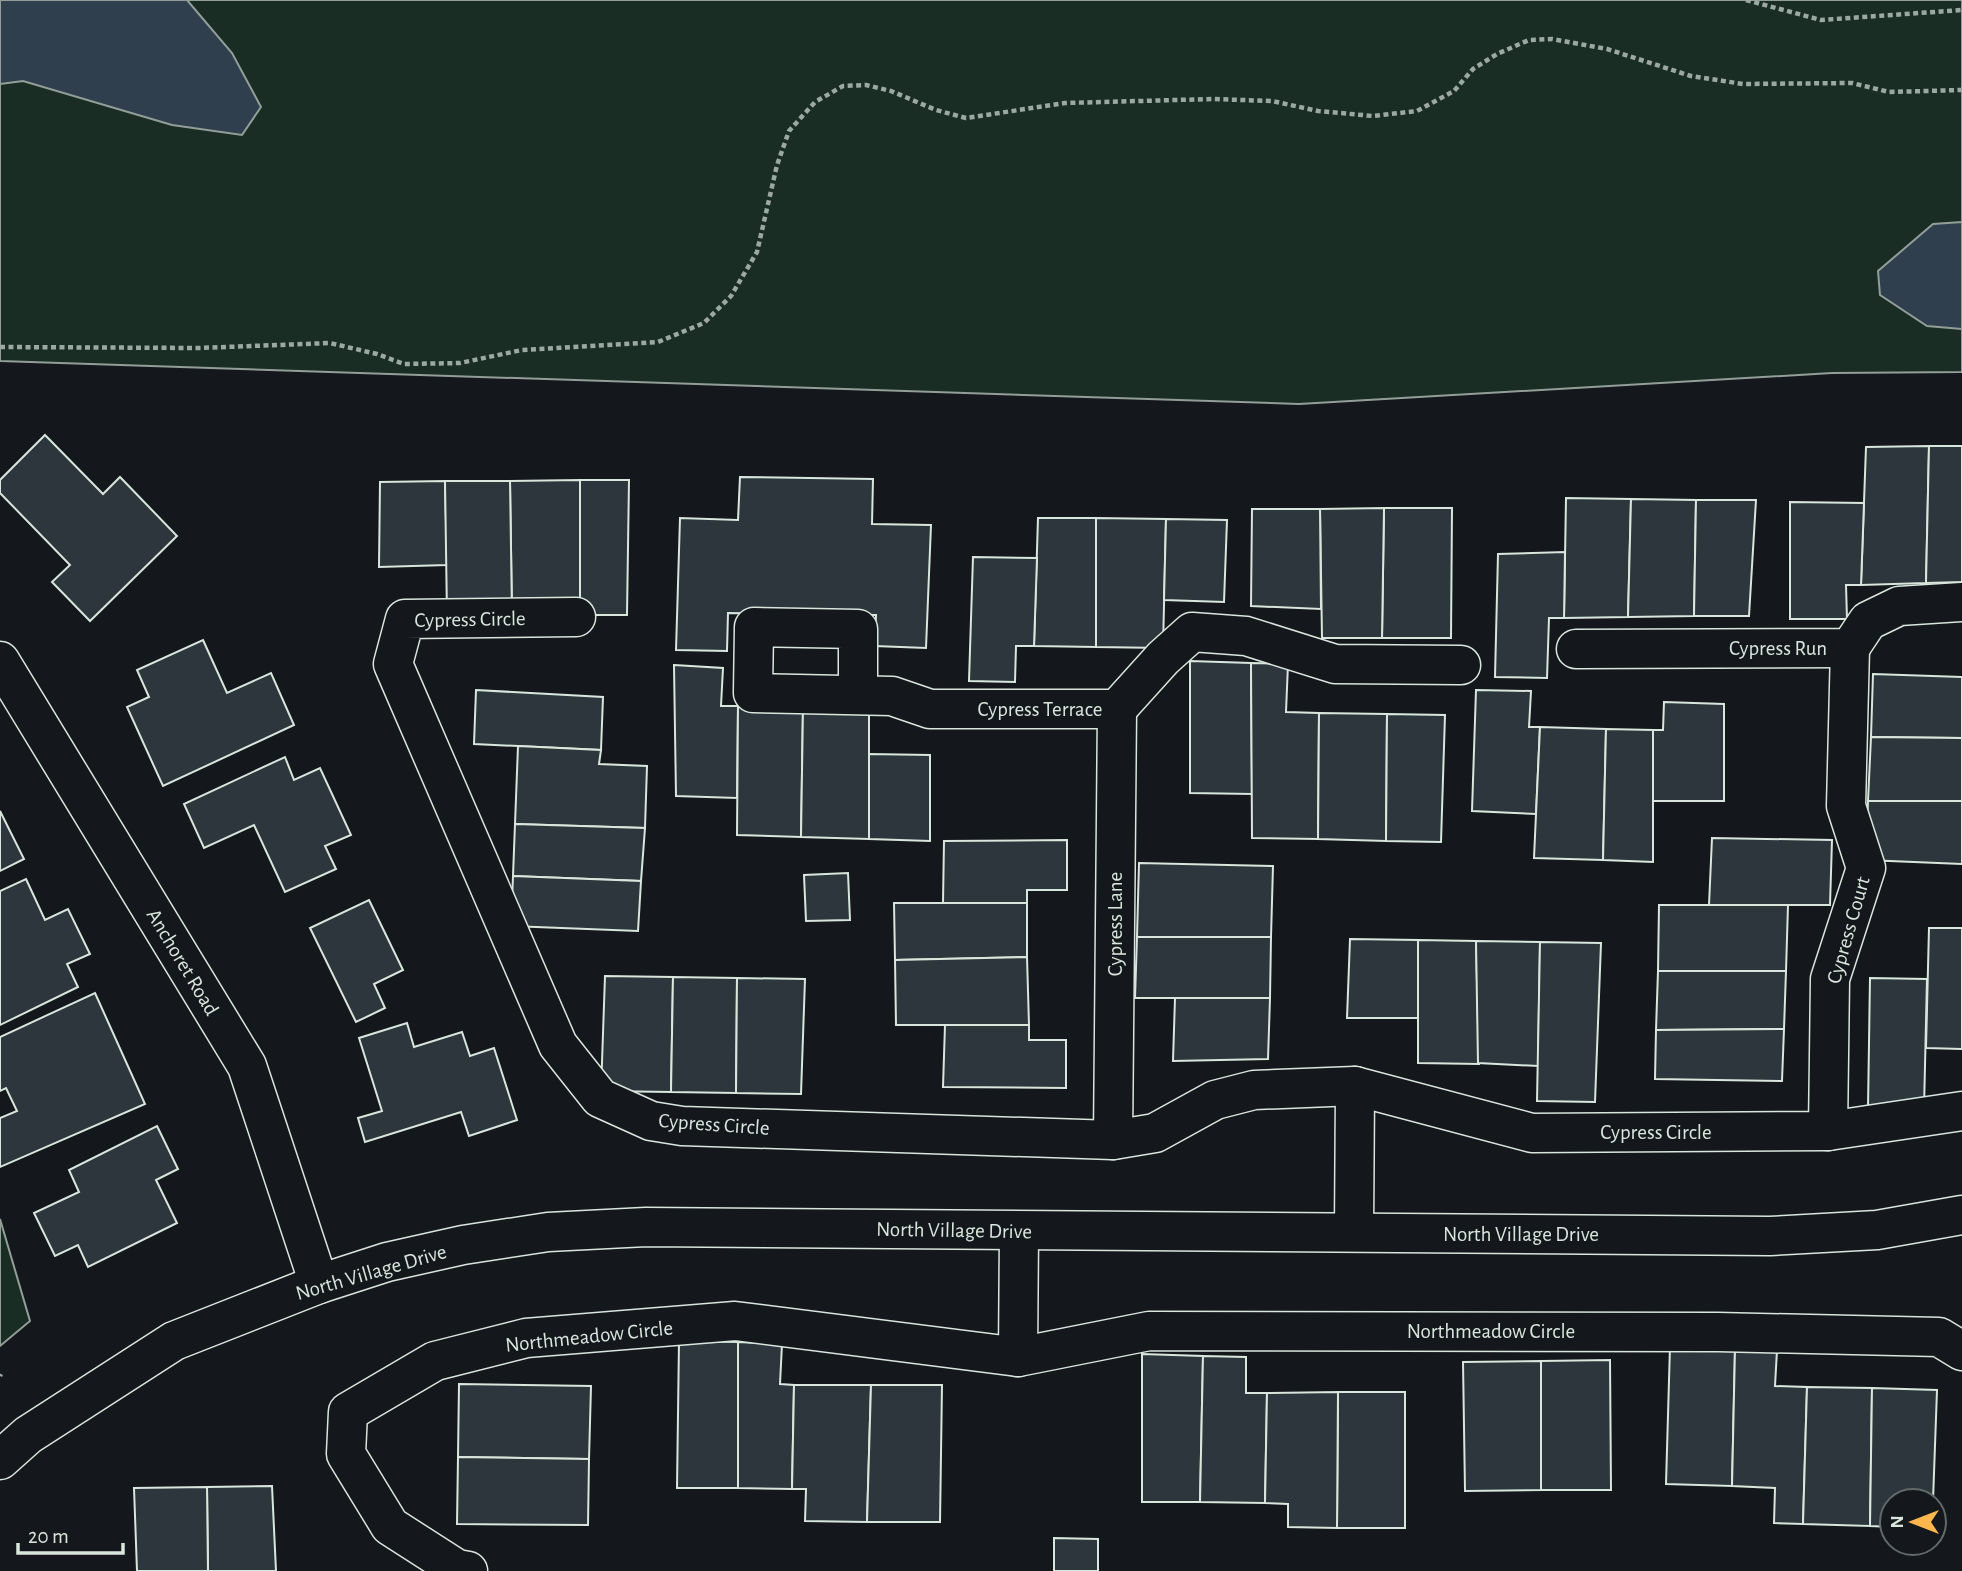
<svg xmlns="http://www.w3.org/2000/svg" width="1962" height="1571" font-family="'Alegreya Sans',sans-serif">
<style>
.green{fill:#1a2d24;stroke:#939e99;stroke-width:2}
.water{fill:#2f3f4d;stroke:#939e99;stroke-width:2}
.building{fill:#2c363c;stroke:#d8e6dc;stroke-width:2}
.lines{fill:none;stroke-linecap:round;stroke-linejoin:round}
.minor-casing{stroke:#d8e6dc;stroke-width:41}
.path{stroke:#9da8a2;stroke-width:4.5;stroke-dasharray:5 3.5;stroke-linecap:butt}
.minor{stroke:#14181c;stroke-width:38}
.labels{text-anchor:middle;stroke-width:5;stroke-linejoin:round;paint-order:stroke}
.street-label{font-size:21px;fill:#d8e6dc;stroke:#14181c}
</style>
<rect width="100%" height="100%" fill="#14181c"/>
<g class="green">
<path d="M0,0H1962V372L1832,373L1299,404L0,361Z"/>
<path d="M0,1219L30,1321L0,1346Z"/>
</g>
<g class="water">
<path d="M0,0H187L232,53L261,107L242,135L172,125L23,81L0,84Z"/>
<path d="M1962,222V329L1927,326L1880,295L1878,271L1933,224Z"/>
</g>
<g class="building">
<path d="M45,435L103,494L120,477L177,536L90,621L52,582L70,565L0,493V480Z"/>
<path d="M1929,446L1926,583L1861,585L1866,447Z"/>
<path d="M1929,446H1962V582L1926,583Z"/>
<path d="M740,477L873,479L872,524L931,525L926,648L875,646L876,615L728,613L727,651L676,650L680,518L738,520Z"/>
<path d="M580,480V615H512L510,481Z"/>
<path d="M580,480H629L627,615H580Z"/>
<path d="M445,481L447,565L379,567L380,482Z"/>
<path d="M445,481H510L512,615L447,616Z"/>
<path d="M1566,498L1631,499L1628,617L1564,618Z"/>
<path d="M1631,499L1696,500L1694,616L1628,617Z"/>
<path d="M1696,500H1756L1749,616H1694Z"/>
<path d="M1790,502L1864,503L1861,585H1846L1847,619H1790Z"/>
<path d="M1384,508H1452L1451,638H1382Z"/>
<path d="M1384,508L1382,638H1322L1320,509Z"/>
<path d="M1252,509H1320L1321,609L1251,606Z"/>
<path d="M1038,518H1096V647L1034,646Z"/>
<path d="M1096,518L1166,519L1163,648L1096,647Z"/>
<path d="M1166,519L1227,520L1224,602L1164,600Z"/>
<path d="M1565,552L1564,618H1549L1547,678L1495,677L1498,554Z"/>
<path d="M973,557L1037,558L1034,646H1016L1015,682L969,681Z"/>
<path d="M203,640L227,693L271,673L294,725L163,786L127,707L149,697L137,670Z"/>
<path d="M1190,661L1251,663L1252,794L1190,793Z"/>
<path d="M1251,663L1288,664L1286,712L1319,713L1318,839L1252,838Z"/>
<path d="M674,665L723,668L721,706H738L737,798L676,796Z"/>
<path d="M1873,674L1962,677V738L1871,737Z"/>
<path d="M476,690L603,697L601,750L474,744Z"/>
<path d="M1476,690L1531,691L1529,727H1540L1536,814L1472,811Z"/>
<path d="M1664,702L1724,704V801H1653V730H1663Z"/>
<path d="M738,706L803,707L801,837L737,835Z"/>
<path d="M803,707H869V839L801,837Z"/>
<path d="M1319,713L1387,714L1386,841L1318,839Z"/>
<path d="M1387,714L1445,715L1441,842L1386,841Z"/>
<path d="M1540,727L1606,729L1603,860L1534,858Z"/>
<path d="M1606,729L1653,730V862L1603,860Z"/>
<path d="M1871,737L1962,738V801H1868Z"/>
<path d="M518,746L601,750L599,764L647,766L645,828L515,824Z"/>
<path d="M869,754L930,755V841L869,839Z"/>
<path d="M285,757L294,780L320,768L351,835L325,846L336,869L285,892L254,825L204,848L184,804Z"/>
<path d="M1868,801H1962V864L1866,860Z"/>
<path d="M0,811L24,859L0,871Z"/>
<path d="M515,824L645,828L641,881L513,876Z"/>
<path d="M1712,838L1832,840L1830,905H1709Z"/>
<path d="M1067,840V890H1027V903H943L944,841Z"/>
<path d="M1139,863L1273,866L1271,937H1137Z"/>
<path d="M848,873L850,920L806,921L804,875Z"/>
<path d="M513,876L641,881L638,931L511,926Z"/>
<path d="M26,879L45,920L68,909L90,954L67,964L78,987L0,1025V891Z"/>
<path d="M369,900L403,970L374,984L385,1008L356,1022L310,928Z"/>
<path d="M894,903H1027V957L895,960Z"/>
<path d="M1659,905H1788L1786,971H1658Z"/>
<path d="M1929,928H1962V1049L1926,1048Z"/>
<path d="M1137,937H1271L1270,998H1135Z"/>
<path d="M1350,939L1418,940V1018H1347Z"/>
<path d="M1418,940L1476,941L1479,1064L1418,1063Z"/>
<path d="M1476,941L1540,942L1538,1066L1478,1063Z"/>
<path d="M1540,942L1601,943L1595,1102L1537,1101Z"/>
<path d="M1027,957L1029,1025H896L895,960Z"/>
<path d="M1658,971H1786L1784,1029L1656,1030Z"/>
<path d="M605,976L673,977L671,1092L601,1091Z"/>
<path d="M673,977L737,978L736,1093L671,1092Z"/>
<path d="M737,978L805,979L801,1094L736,1093Z"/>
<path d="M1870,978L1927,979L1924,1109L1868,1108Z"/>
<path d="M95,993L145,1104L0,1167V1118L17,1111L6,1088L0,1091V1037Z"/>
<path d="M1175,998H1270L1268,1059L1173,1061Z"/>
<path d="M407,1023L414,1047L462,1032L470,1056L494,1048L517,1120L469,1136L461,1112L365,1142L358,1118L382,1111L359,1038Z"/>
<path d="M945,1025H1029V1040H1066V1088L943,1087Z"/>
<path d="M1784,1029L1782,1081L1655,1079L1656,1030Z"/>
<path d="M157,1126L178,1169L156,1180L177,1223L88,1267L78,1245L55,1256L34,1213L79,1192L69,1170Z"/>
<path d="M679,1341L738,1342V1488H677Z"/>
<path d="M738,1342L782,1344L780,1384L794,1385L792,1489L738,1488Z"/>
<path d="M1670,1346L1735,1349L1732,1486L1666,1484Z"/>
<path d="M1735,1349L1777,1350L1775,1386L1807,1387L1803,1524L1774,1523L1775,1488L1732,1486Z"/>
<path d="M1142,1354L1203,1356L1200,1502H1142Z"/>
<path d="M1203,1356L1246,1357V1393H1267L1265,1503L1200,1502Z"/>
<path d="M1610,1360L1611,1490H1541V1361Z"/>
<path d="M1541,1361V1490L1465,1491L1463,1362Z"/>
<path d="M459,1384L591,1386L589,1459L458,1457Z"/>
<path d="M794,1385H871L867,1522L805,1521L806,1489H792Z"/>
<path d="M871,1385H942L940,1522H867Z"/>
<path d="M1807,1387L1872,1388L1870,1526L1803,1524Z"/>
<path d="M1872,1388L1937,1390L1933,1501H1892V1527L1870,1526Z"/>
<path d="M1338,1392H1405V1528H1337Z"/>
<path d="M1338,1392L1337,1528L1288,1527V1504L1265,1503L1267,1393Z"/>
<path d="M458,1457L589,1459L588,1525L457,1524Z"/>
<path d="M272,1486L276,1571H208L207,1487Z"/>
<path d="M207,1487L208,1571H137L134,1488Z"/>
<path d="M1054,1538L1098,1539V1571H1054Z"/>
</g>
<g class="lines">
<defs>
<g id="minor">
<path d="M576,617L405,619L393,664L558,1045L600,1098L651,1121L682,1126L1113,1140L1155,1133L1215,1100L1254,1090L1355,1086L1532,1133L1828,1131L1962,1111"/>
<path d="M1576,649L1850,648L1868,621L1899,606L1962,602"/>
<path d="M0,661L247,1066L319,1284"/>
<path d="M858,695V629L754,627L753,693L892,696L930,709H1117L1163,658L1192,632L1246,636L1335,664L1461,665"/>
<path d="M1828,1131L1830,979L1866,868L1846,806L1850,648"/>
<path d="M1113,1140L1117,709"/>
<path d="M1354,1232L1355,1086"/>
<path d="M1018,1357L1019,1231"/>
<path d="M0,1460L28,1435L174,1341L319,1284L387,1262L463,1245L548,1232L646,1227L1770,1236L1877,1230L1962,1215"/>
<path d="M468,1571L457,1569L390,1526L346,1454L348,1412L435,1361L526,1338L735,1321L1018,1357L1149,1331L1718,1332L1939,1337L1962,1351"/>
</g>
</defs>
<use href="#minor" class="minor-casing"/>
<g class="path">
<path d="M1746,0L1821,20L1962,10"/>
<path d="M0,347L199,348L330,343L377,354L404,364L460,363L522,350L658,342L704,323L731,296L757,252L777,165L789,131L815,102L843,86L866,85L891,91L936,110L966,118L1065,103L1213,99L1272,101L1318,111L1373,116L1417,111L1454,91L1473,69L1497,54L1529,40L1552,39L1607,49L1691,76L1743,84L1852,83L1889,92L1962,90"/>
<path d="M0,1376L1,1374"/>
</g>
<use href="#minor" class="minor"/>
</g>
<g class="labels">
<g class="street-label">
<text transform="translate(470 619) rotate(-1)" y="7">Cypress Circle</text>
<text x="1778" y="655">Cypress Run</text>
<text x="1040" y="716">Cypress Terrace</text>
<text transform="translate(1115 924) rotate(-90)" y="7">Cypress Lane</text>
<text transform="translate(1848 930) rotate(-74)" y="7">Cypress Court</text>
<text transform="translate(183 962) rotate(59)" y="7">Anchoret Road</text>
<text transform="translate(714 1124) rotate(4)" y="7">Cypress Circle</text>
<text x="1656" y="1139">Cypress Circle</text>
<text transform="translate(954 1230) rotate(1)" y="7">North Village Drive</text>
<text x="1521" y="1241">North Village Drive</text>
<text transform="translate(371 1272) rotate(-16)" y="7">North Village Drive</text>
<text x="1491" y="1338">Northmeadow Circle</text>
<text transform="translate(589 1336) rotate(-6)" y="7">Northmeadow Circle</text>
</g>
</g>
<g transform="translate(1913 1522) rotate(270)"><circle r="33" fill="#14181c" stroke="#626a69" stroke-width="2"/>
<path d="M0-5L12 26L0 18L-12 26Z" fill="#ffb74d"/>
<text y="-10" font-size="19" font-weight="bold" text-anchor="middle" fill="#d8e6dc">N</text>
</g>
<path d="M18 1543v10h105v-10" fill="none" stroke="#d8e6dc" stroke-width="3.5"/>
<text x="28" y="1543" font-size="21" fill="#d8e6dc" stroke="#14181c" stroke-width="5" paint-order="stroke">20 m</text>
</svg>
